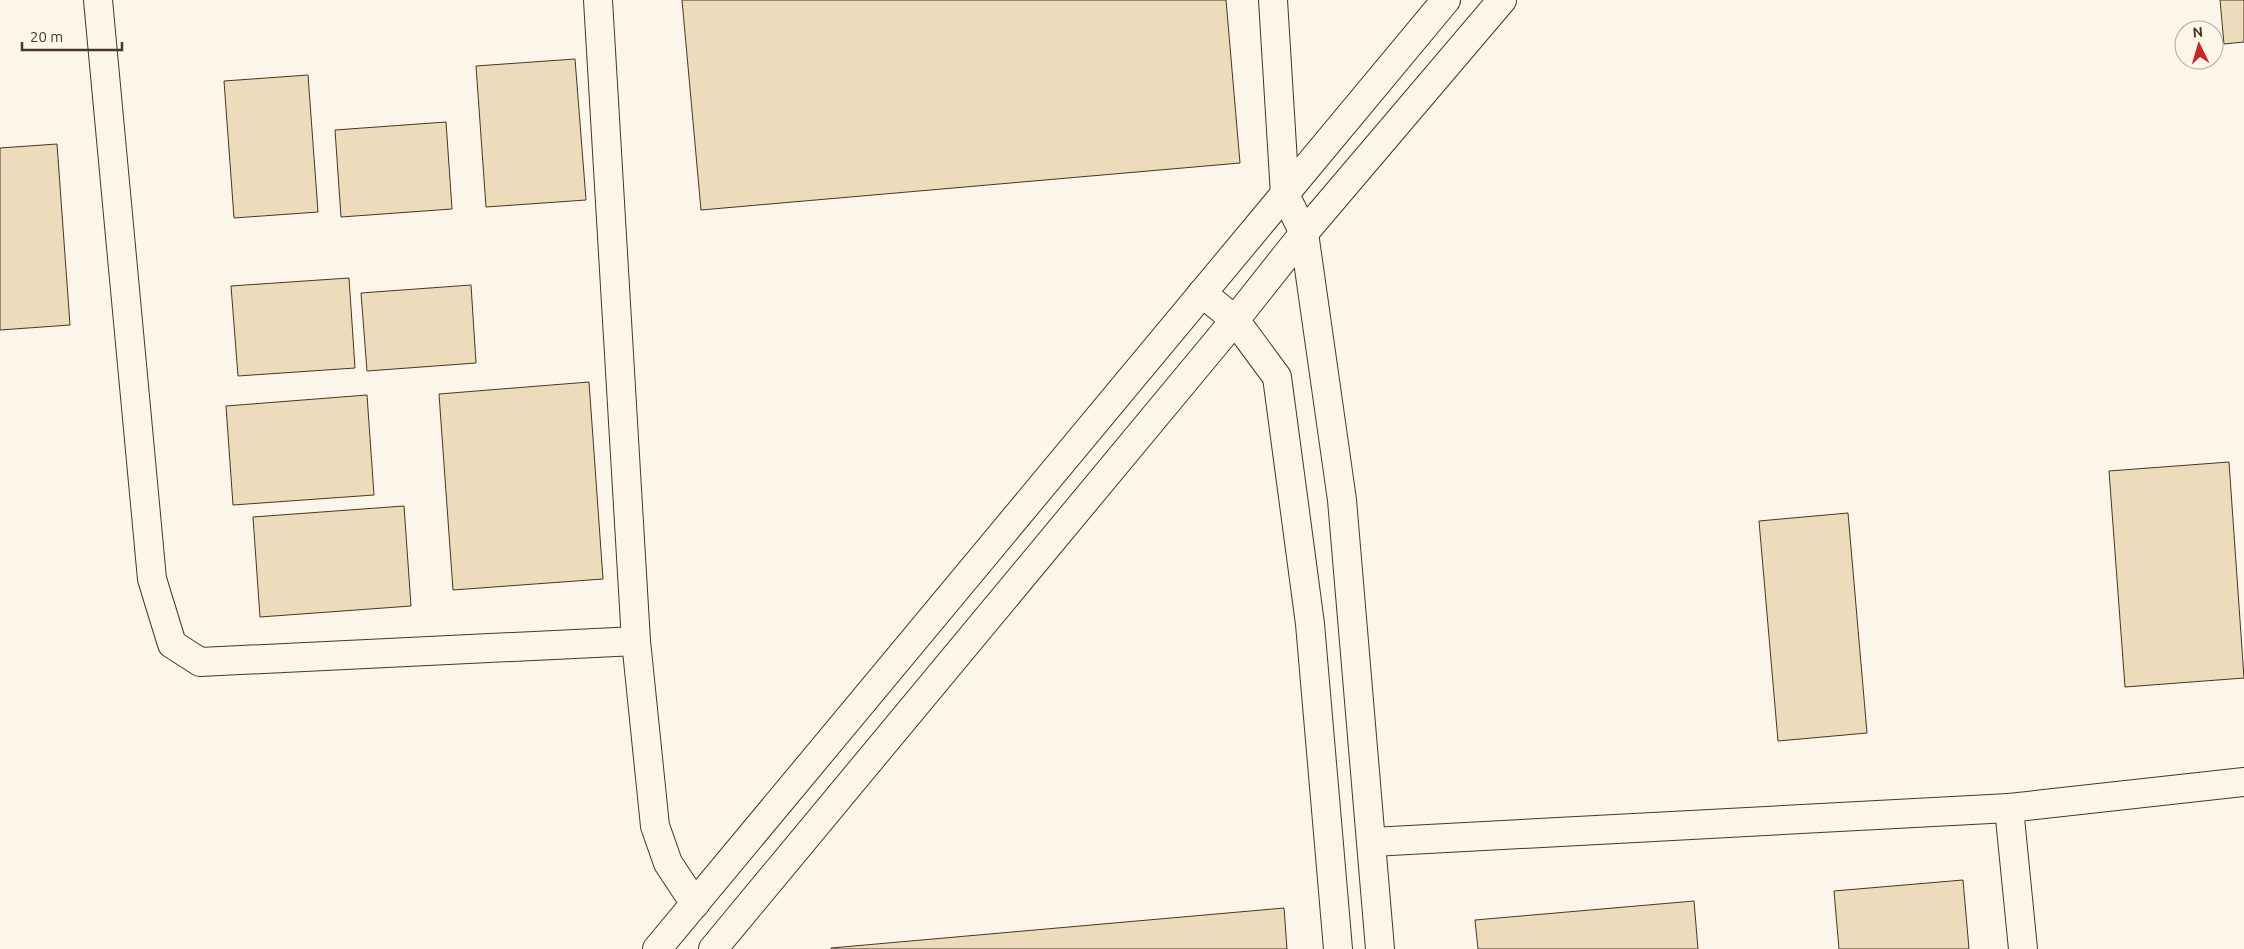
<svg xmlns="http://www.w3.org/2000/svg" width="2244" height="949" font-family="Ubuntu,sans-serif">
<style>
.building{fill:#ecdcbc;stroke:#4a3520}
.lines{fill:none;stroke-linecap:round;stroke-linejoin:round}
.minor-casing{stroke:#4a3520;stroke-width:30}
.tertiary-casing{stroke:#4a3520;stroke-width:30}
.minor{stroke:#fbf6e9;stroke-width:28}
.tertiary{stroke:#fbf6e9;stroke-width:28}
</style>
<rect width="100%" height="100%" fill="#fbf6e9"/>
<g class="building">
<path d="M682,0H1226L1240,163L701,210Z"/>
<path d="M2220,0H2244V42L2224,44Z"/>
<path d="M575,59L586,200L486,207L476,66Z"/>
<path d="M308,75L318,212L234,218L224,81Z"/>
<path d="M446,122L452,209L341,217L335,130Z"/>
<path d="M57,144L70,325L0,330V148Z"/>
<path d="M349,278L355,368L238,376L231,286Z"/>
<path d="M471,285L476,363L367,371L361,293Z"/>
<path d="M589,382L603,579L453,590L439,394Z"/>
<path d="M367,395L374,495L233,505L226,406Z"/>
<path d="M2229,462L2244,678L2125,687L2109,471Z"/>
<path d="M404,506L411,606L260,617L253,517Z"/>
<path d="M1848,513L1867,733L1778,741L1759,521Z"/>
<path d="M1963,880L1969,949H1839L1834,891Z"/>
<path d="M1694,901L1698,949H1478L1475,920Z"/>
<path d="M1284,908L1287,949H831V948Z"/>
</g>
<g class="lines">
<defs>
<g id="minor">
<path d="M98,0L152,579L172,644L200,662L636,641"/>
<path d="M598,0L636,641L655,826L668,863L695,904"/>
<path d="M1273,0L1285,195"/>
<path d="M1372,842L2009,808"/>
<path d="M2023,949L2009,808L2244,782"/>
</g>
<g id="tertiary">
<path d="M1285,195L1304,233L1342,500L1380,949"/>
<path d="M1202,293L1235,320L1277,377L1310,624L1338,949"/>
<path d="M657,949L1446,0"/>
<path d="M713,949L1235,320L1304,233L1502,0"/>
</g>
</defs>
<use href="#minor" class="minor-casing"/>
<use href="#tertiary" class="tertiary-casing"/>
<use href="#minor" class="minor"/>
<use href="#tertiary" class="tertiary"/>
</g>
<g transform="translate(2199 45) rotate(355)"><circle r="24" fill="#fbf6e9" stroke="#b4a999"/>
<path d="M0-4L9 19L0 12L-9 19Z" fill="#c62828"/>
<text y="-8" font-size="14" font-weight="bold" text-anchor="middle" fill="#4a3520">N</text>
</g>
<path d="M22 42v8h100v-8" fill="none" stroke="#4a3520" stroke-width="2.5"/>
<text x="30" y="42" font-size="15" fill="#4a3520" stroke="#fbf6e9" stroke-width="4" paint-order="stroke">20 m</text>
</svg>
